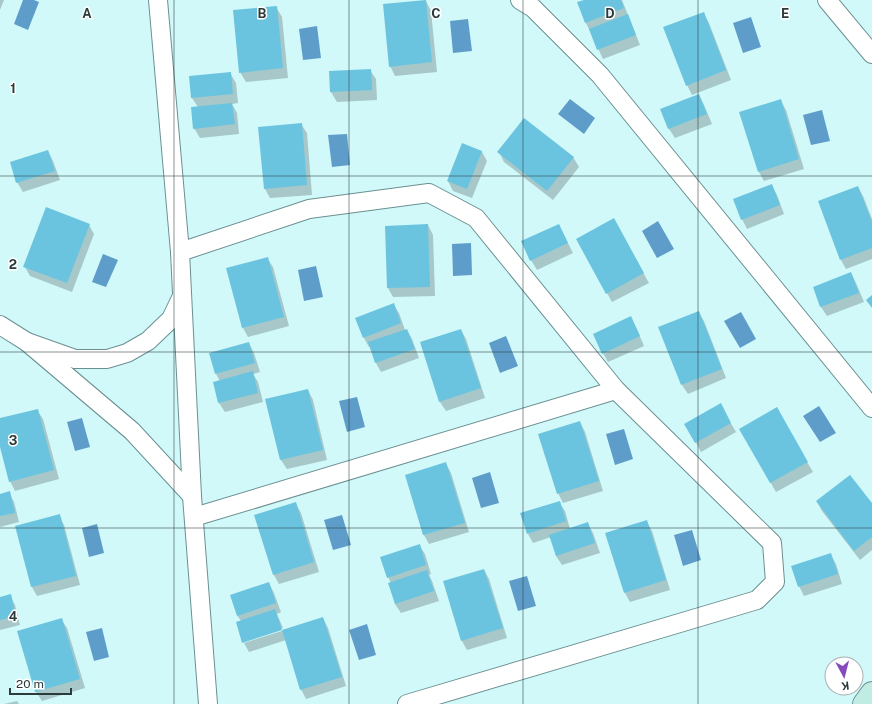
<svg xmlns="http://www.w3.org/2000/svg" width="872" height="704" font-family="'Public Sans',sans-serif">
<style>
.water{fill:#5e9dca}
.shadow{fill:#0003}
.building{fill:#6bc4df}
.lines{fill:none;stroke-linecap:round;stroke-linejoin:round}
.street-casing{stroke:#6c9091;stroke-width:20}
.secondary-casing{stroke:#6c9091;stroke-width:24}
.street{stroke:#fff;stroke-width:18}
.secondary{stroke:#c0ece4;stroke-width:22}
.grid{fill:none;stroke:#2b3a3b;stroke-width:1;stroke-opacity:0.55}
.grid-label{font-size:13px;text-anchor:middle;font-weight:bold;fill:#2b3a3b;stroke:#fff;stroke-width:3;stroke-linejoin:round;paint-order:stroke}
</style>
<rect width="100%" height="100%" fill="#d1f9fa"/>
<g class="water">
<path d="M23,0H34L39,2L28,30L14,24Z"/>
<path d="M751,17L761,47L743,53L733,23Z"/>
<path d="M468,19L472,51L453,53L450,21Z"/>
<path d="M317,26L321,58L303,60L299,29Z"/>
<path d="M570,99L595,118L584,134L558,114Z"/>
<path d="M822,110L830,141L811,145L803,115Z"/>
<path d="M347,134L350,165L332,167L328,135Z"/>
<path d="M658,221L674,249L657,258L642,231Z"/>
<path d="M471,243L472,275L453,276L452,244Z"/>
<path d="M103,254L118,260L106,287L92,282Z"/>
<path d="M316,266L323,297L304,301L298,270Z"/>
<path d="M741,312L756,339L740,348L724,321Z"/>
<path d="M506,336L518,366L500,373L489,343Z"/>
<path d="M357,397L365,427L347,432L339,401Z"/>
<path d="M819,406L836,433L820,442L803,416Z"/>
<path d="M82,418L90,447L75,451L67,422Z"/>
<path d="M624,429L633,459L615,465L606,434Z"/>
<path d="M490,472L499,503L481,508L472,478Z"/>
<path d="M342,515L351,545L333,550L324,520Z"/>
<path d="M97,524L104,553L89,557L82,528Z"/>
<path d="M692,530L701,560L683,566L674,535Z"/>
<path d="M527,576L536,606L518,611L509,581Z"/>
<path d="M367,624L376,655L359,660L349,630Z"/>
<path d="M102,628L109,657L94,661L86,632Z"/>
</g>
<g class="shadow">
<path d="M0,0H4L0,10Z"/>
<path d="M587,0H622L640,45L603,59L586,23L579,3Z"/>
<path d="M426,1L431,11L437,72L395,76L390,66Z"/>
<path d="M276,7L282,17L288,78L246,82L240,72Z"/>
<path d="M703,13L709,23L731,80L692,95L687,85Z"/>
<path d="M370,70L376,79L377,100L337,102L331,92L330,72Z"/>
<path d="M230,73L236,83L238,103L232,104L237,113L239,134L200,138L194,128L198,107L192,98Z"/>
<path d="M699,95L704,105L712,124L675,138L669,129L662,109Z"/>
<path d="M781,101L786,110L804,169L764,181L759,172Z"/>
<path d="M301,124L307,133L312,195L270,198L265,189L259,128Z"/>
<path d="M463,144L482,152L487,161L472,198L453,191L448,181Z"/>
<path d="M48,151L53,161L60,180L23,192L17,182Z"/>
<path d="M499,152L573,157L579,167L553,200L504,162Z"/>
<path d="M772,186L777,195L784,214L747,229L742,219Z"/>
<path d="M858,187L863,196L872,219V259L846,269L841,260Z"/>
<path d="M613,219L649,283L612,302L607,293Z"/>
<path d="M89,225L94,234L72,292L30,276L25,267Z"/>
<path d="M428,225L433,235L435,296L393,297L388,288Z"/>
<path d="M559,225L573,253L537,270L531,260Z"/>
<path d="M267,258L273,267L289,326L248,337L243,328L227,269Z"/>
<path d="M851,273L856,283L864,302L827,316L821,307L814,288Z"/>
<path d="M393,304L399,313L405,330H407L412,339L419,358L381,372L376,363L370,347H369L364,338Z"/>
<path d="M698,312L704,321L726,378L688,394L682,385Z"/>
<path d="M636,327L644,346L608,362L603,353Z"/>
<path d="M461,330L466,339L485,398L446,411L440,402Z"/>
<path d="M249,343L254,353L260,372L253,374L258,382L263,402L225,412L219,403L214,383L220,381L216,374Z"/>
<path d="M308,390L313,400L327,460L287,469L281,460L267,400Z"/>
<path d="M720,405L736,432L701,452L686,424Z"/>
<path d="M776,409L813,472L776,492L740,429Z"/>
<path d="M37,410L43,419L59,479L15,491L10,481L0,443V419Z"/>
<path d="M580,422L585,432L603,491L563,503L558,493Z"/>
<path d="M446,464L451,473L469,532L429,544L424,535L406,476Z"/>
<path d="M9,493L14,502L19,522L0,527V495Z"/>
<path d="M559,502L565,511L570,529L588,524L593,533L600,553L562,565L556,556L551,537L533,543L528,534Z"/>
<path d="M817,502L872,504V550L860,560L822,511Z"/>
<path d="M296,504L301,513L319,572L279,584L274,575L256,516Z"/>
<path d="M59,516L64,525L80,585L37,596L32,587L16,526Z"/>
<path d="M647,522L652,531L670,590L630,602L625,593Z"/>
<path d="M419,545L425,554L431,574L429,575L432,581L439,601L401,613L395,604L391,583L388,577Z"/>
<path d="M830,554L836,564L842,584L804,596L799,586Z"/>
<path d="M484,570L489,579L507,638L467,650L462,641L444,582Z"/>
<path d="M269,583L274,593L281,612L277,614L283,628L244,641V643L237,623L241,621L237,615Z"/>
<path d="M10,596L15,605L20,625L0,630V598Z"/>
<path d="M323,618L328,628L346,686L306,699L301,689L286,640L249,652L244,643Z"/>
<path d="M61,619L67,628L85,688L42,701L36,692L19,632Z"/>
<path d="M17,701L19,704H4Z"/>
</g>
<g class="building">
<path d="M426,0L432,62L389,67L383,4Z"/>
<path d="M584,0H621L624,8L585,23L577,2Z"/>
<path d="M277,6L283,68L239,73L233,10Z"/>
<path d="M704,12L726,70L686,86L663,27Z"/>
<path d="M628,14L636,35L597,50L589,29Z"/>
<path d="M371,69L372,90L330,92L329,71Z"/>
<path d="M231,72L233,94L191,98L189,76Z"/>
<path d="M699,94L707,114L668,129L660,109Z"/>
<path d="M781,99L799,159L758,172L739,112Z"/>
<path d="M232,103L235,124L193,129L191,107Z"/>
<path d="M524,118L574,157L547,191L497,152Z"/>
<path d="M302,123L307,185L264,189L258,127Z"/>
<path d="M462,143L482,151L467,189L447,181Z"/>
<path d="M48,150L55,171L16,183L10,162Z"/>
<path d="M772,184L780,205L741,220L733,199Z"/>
<path d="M858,186L872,222V248L840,260L818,201Z"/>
<path d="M46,207L90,224L67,283L23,267Z"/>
<path d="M614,218L644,273L606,294L576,239Z"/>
<path d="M428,224L430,287L387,288L385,226Z"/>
<path d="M559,224L568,243L530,261L521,241Z"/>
<path d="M268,257L284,317L242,328L226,268Z"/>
<path d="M851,272L859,293L820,307L813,287Z"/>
<path d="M872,295V308L866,300Z"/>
<path d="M394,303L401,323L363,338L355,318Z"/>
<path d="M699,311L722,369L681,385L658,327Z"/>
<path d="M631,316L640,336L602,354L593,334Z"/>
<path d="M407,329L415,349L375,363L368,342Z"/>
<path d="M461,329L481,388L439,402L420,342Z"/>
<path d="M249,342L255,363L215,374L209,353Z"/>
<path d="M253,371L258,393L218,403L213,382Z"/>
<path d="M308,389L323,450L280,460L265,399Z"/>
<path d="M721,403L731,423L695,443L684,424Z"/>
<path d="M777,407L808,462L770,483L739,429Z"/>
<path d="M38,409L54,470L9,482L0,447V418Z"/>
<path d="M580,421L599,481L557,494L538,434Z"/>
<path d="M446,462L465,523L423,535L405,475Z"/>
<path d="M850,475L872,503V537L854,551L816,501Z"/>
<path d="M10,491L15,513L0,516V494Z"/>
<path d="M560,501L566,521L527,534L520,513Z"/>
<path d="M296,502L314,562L273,575L254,515Z"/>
<path d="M60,514L76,576L31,587L15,526Z"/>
<path d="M647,520L666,580L624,593L605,533Z"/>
<path d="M588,522L595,543L556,556L549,535Z"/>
<path d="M420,544L426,565L387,578L380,557Z"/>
<path d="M831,553L838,574L798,587L791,566Z"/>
<path d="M484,569L503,628L461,641L443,581Z"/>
<path d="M427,570L434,591L395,604L388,583Z"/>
<path d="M269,582L276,603L237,616L230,595Z"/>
<path d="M11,594L16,616L0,620V597Z"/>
<path d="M275,609L282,630L323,617L342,677L300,690L282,630L242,643L236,622Z"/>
<path d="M62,618L80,679L35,692L17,631Z"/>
</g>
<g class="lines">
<defs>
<g id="street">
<path d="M158,0L180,252L192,496L208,704"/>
<path d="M520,0L533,8L600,75L872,408"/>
<path d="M827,0L872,54"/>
<path d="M180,252L309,209L429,193L476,218L616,390L772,543L775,582L757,600L407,704"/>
<path d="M182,296L171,319L148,341L127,353L107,359H75L27,342L132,431L192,496"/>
<path d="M0,325L27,342"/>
<path d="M194,517L616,390"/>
</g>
<path id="secondary" d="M864,704L872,693"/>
</defs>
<use href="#street" class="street-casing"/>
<use href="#secondary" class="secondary-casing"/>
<use href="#street" class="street"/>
<use href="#secondary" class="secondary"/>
</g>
<path class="grid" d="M174,0V704M349,0V704M523,0V704M698,0V704M0,176H872M0,352H872M0,528H872"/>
<g class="grid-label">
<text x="87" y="18">A</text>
<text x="262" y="18">B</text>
<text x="436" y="18">C</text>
<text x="610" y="18">D</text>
<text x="785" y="18">E</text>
<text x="13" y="93">1</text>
<text x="13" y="269">2</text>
<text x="13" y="445">3</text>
<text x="13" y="621">4</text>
</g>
<g transform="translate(844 676) rotate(173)"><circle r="19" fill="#ffffff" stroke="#aab0b1"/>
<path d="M0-3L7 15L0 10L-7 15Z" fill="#8649be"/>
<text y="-6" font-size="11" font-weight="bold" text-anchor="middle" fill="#2b3a3b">K</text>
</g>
<path d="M10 688v6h61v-6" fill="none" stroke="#2b3a3b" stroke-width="2"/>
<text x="16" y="688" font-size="12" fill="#2b3a3b" stroke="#ffffff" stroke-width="3" paint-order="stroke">20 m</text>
</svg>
